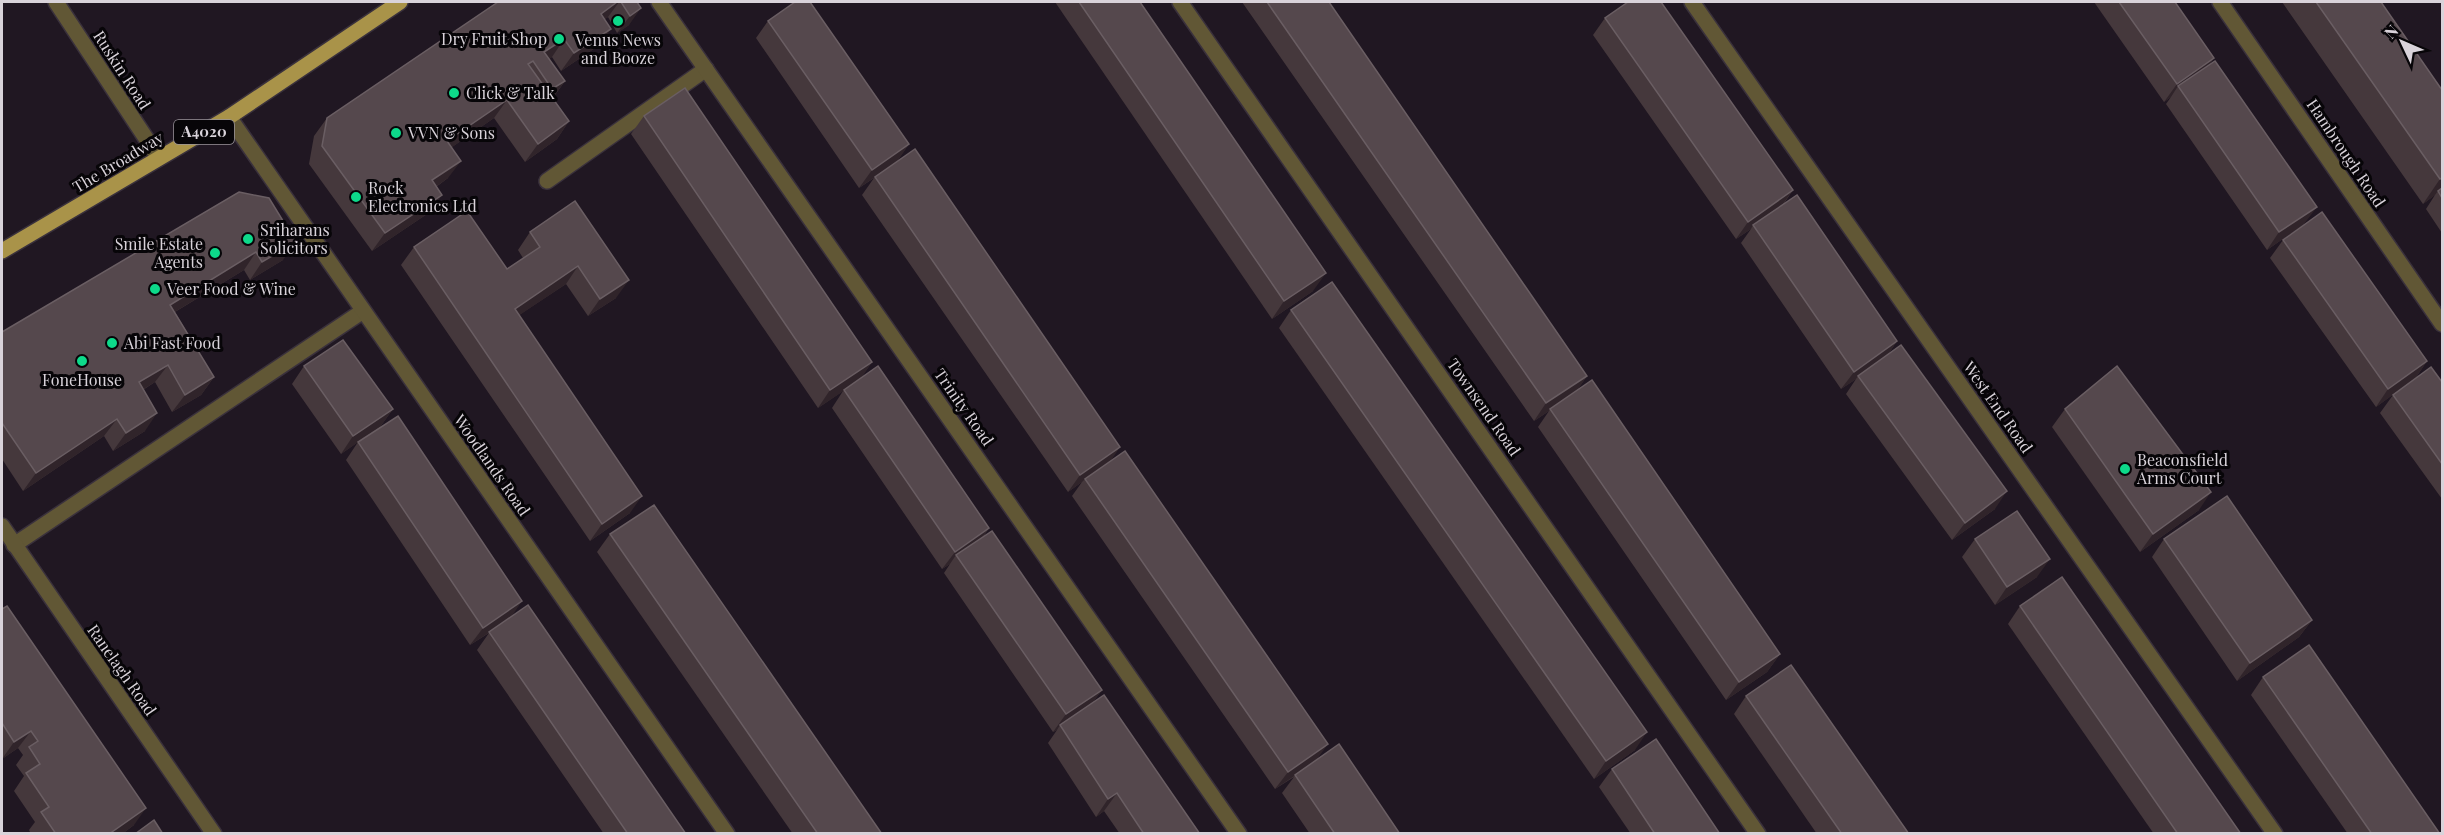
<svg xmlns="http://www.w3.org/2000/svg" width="2444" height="835" font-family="'Playfair Display',serif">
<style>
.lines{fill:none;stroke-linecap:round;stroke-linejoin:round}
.service-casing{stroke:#3a313c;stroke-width:18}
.minor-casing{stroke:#3a313c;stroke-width:18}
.primary-casing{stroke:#3a313c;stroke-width:18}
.service{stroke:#615735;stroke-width:15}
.minor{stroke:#615735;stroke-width:15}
.primary{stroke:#a99349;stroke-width:15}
.wall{fill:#45383c}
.shaded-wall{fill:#30242a}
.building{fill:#55484d;stroke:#6a5e63;stroke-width:1.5}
.poi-dot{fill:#0dd98a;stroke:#070508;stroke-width:2}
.labels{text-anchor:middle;stroke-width:6;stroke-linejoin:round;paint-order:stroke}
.shield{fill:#070508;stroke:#9a959b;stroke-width:1.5}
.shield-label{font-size:15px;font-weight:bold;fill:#d9d3da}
.poi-label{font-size:16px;fill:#d9d3da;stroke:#070508;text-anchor:start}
.street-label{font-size:16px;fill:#d9d3da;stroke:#070508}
</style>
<rect width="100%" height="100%" fill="#201722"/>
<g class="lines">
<defs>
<g id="service">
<path d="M547,181L706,69"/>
<path d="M14,545L363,311"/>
</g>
<g id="minor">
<path d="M56,2L159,158"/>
<path d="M659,2L1239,834"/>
<path d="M1180,2L1758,834"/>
<path d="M1692,2L2275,834"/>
<path d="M2220,2L2442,324"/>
<path d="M229,117L727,834"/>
<path d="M2,526L214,834"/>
</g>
<path id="primary" d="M2,251L229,117L400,2"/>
</defs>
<use href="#service" class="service-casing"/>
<use href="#minor" class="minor-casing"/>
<use href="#primary" class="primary-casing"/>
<use href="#service" class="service"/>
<use href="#minor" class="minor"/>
<use href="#primary" class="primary"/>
</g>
<g class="wall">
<path d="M498,2H637L629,25L617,33L608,17L605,19L598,46L561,71L552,57L549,59L565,81L553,98L569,121L557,139L525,162L494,118L452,147L448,178L436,187L430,212L372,251L309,164L314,136L327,118Z"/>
<path d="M1055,2H1140L1313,291L1272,319Z"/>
<path d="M1242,2H1329L1587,376L1577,390L1780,654L1767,672L1726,700L1538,427L1549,411L1534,421Z"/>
<path d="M2094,2H2175L2214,58L2209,65L2304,224L2267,250L2166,104L2171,97L2164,102Z"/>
<path d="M2282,2H2381L2442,90V233L2426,209L2435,195L2423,204Z"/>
<path d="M1605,18L1793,190L1783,205L1897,341L1889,353L1995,509L1952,540L1846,394L1856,379L1841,389L1741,243L1751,229L1736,239L1593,35Z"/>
<path d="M768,21L909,144L897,161L1110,461L1316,760L1400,834H1310L1282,793L1294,777L1275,789L1072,496L1082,482L1068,492L862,195L874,178L859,188L756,38Z"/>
<path d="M644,116L872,362L860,379L989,528L983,537L1102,690L1092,703L1200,834H1120L1104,811L1096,817L1048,743L1057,730L1053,732L944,573L950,564L942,569L832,408L843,391L818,408L631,134Z"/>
<path d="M239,192L283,260L250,280L244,270L175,312L214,377L201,395L172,412L155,382L143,390L145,431L113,451L104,436L23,491L2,459V332Z"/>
<path d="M575,201L616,298L588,316L566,284L519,315L630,513L590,541L401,265L414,247L507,269L523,258L518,250L530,232Z"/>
<path d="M2283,240L2427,361L2415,379L2442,382V499L2380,413L2393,395L2406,385L2376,407L2270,258Z"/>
<path d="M1291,310L1635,750L1594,779L1279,328Z"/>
<path d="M304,366L393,409L380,427L511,617L686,834H604L477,650L489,633L470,645L346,460L358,442L341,454L292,384Z"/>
<path d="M2065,409L2199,510L2140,552L2052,427Z"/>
<path d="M610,534L882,834H793L597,552Z"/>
<path d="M1975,539L2037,577L1995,605L1962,557Z"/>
<path d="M2164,539L2312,620L2299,637L2237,681L2152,557Z"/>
<path d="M2020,606L2241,834H2154L2008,624Z"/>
<path d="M2,609L134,825L122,834H31L29,830L35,822L14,791L24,776L16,765L23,755L18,748L2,759Z"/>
<path d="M2263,677L2440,834H2348L2251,695Z"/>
<path d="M1746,696L1909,834H1817L1734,714Z"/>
<path d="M1612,769L1720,834H1631L1599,787Z"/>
</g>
<g class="shaded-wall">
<path d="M617,2H619L608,17L588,31L601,14Z"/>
<path d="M641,8L629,25L617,33L630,16Z"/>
<path d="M611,29L598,46L561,71L574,53Z"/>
<path d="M564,39L552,57L537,67L544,52Z"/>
<path d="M2214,58L2202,75L2178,86L2171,97L2164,102L2177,84Z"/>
<path d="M565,81L552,99L540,107L552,89Z"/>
<path d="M507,100L494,118L435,159L447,141Z"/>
<path d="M569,121L557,139L525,162L538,144Z"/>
<path d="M909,144L897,162L859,188L872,170Z"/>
<path d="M461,161L448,178L420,198L432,180Z"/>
<path d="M2442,178V190L2438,191L2435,195L2423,204L2440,179Z"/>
<path d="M1793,190L1780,208L1753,225L1751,229L1736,239L1748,222Z"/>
<path d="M442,195L430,212L372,251L385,233Z"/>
<path d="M2317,207L2304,224L2267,250L2279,232Z"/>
<path d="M296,242L283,260L250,280L262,262Z"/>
<path d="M256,252L244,270L158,322L170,305Z"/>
<path d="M578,266L566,284L503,326L515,309Z"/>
<path d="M1326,273L1313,291L1272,319L1284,301Z"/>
<path d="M629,280L616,298L588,316L600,299Z"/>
<path d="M1897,341L1885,359L1858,376L1856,379L1841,389L1854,372Z"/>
<path d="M2427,361L2415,379L2376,407L2388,389Z"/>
<path d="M872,362L860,380L818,408L830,390Z"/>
<path d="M168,365L155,382L126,400L139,382Z"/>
<path d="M1587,376L1575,394L1550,409L1549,411L1534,421L1546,403Z"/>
<path d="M214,377L201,395L172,412L185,395Z"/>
<path d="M393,409L380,427L341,454L353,436Z"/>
<path d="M157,413L145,431L113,451L126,433Z"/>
<path d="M117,419L104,436L23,491L36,473Z"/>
<path d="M1120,447L1108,465L1085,479L1082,482L1068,492L1080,475Z"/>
<path d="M2007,491L1995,509L1952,540L1965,523Z"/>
<path d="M2211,492L2199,510L2140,552L2153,534Z"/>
<path d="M642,496L630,513L590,541L602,524Z"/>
<path d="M989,528L976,546L956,555L950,564L942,569L955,552Z"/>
<path d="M2050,559L2037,577L1995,605L2007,587Z"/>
<path d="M522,601L510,619L470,645L483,628Z"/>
<path d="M2312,620L2299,637L2237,681L2250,663Z"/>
<path d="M1780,654L1767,672L1726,700L1739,682Z"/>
<path d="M1102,690L1089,708L1060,725L1057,730L1053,732L1066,714Z"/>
<path d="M31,731L18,748L2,759L14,742Z"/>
<path d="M1647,732L1635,750L1594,779L1606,761Z"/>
<path d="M1328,744L1315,762L1275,789L1288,772Z"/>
<path d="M1117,793L1104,811L1096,817L1108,799Z"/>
<path d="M146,808L134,825L122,834H109Z"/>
</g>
<g class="building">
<path d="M498,2H617L601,14L611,29L574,53L564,39L544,52L565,81L552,89L533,61L528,64L569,121L538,144L507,100L447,141L461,161L432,180L442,195L385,233L322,146L327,118Z"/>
<path d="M621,2H637L641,8L630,16Z"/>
<path d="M795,2H810L909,144L872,170L768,21Z"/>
<path d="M1079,2H1140L1326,273L1284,301Z"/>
<path d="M1267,2H1329L1587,376L1546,403Z"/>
<path d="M1628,2H1661L1793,190L1748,222L1605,18Z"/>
<path d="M2119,2H2175L2214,58L2177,84Z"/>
<path d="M2316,2H2381L2442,90V178L2440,179Z"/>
<path d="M2215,61L2317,207L2279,232L2178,86Z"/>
<path d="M685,88L872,362L830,390L644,116Z"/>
<path d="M915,149L1120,447L1080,475L875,177Z"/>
<path d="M2442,188V198L2438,191Z"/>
<path d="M239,192L269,198L296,242L262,262L256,252L170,305L214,377L185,395L168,365L139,382L157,413L126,433L117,419L36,473L2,423V332Z"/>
<path d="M1797,195L1897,341L1854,372L1753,225Z"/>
<path d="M575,201L629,280L600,299L578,266L515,309L642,496L602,524L414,247L467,211L507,269L540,247L530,232Z"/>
<path d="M2322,212L2427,361L2388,389L2283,240Z"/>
<path d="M1332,282L1647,732L1606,761L1291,310Z"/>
<path d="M343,340L393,409L353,436L304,366Z"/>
<path d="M1901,345L2007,491L1965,523L1858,376Z"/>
<path d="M878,366L989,528L955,552L844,390Z"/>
<path d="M2117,366L2211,492L2153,534L2065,409Z"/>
<path d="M2431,367L2442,382V464L2393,395Z"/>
<path d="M1592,380L1780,654L1739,682L1550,409Z"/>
<path d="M398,416L522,601L483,628L358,442Z"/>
<path d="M1125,451L1328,744L1288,772L1085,479Z"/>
<path d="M2227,496L2312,620L2250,663L2164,539Z"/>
<path d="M654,505L882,834H818L610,534Z"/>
<path d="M2017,511L2050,559L2007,587L1975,539Z"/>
<path d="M992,531L1102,690L1066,714L956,555Z"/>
<path d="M2062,577L2241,834H2178L2020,606Z"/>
<path d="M528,605L686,834H628L489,632Z"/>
<path d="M7,606L146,808L109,834H56L41,812L49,807L26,773L40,764L29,747L38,741L31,731L14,742L2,723V609Z"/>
<path d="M2309,645L2440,834H2372L2263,677Z"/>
<path d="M1791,665L1909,834H1842L1746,696Z"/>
<path d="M1104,695L1200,834H1144L1117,793L1108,799L1060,725Z"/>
<path d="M1656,739L1720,834H1655L1612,769Z"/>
<path d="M1339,744L1400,834H1335L1295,775Z"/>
<path d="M154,820L163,834H135Z"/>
</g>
<g class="poi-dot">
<circle cx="618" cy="21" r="6"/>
<circle cx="559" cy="39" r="6"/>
<circle cx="454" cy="93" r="6"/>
<circle cx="396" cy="133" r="6"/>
<circle cx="356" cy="197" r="6"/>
<circle cx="248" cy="239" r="6"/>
<circle cx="215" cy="253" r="6"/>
<circle cx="155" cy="289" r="6"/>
<circle cx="112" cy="343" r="6"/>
<circle cx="82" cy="361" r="6"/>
<circle cx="2125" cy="469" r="6"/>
</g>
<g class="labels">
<rect class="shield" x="174" y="120" width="60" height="24" rx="4.5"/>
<g class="shield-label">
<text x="204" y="137">A4020</text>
</g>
<g class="poi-label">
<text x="547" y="45" text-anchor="end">Dry Fruit Shop</text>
<text x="618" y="46" text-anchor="middle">Venus News<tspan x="618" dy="18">and Booze</tspan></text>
<text x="466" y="99">Click &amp; Talk</text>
<text x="408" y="139">VVN &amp; Sons</text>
<text x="368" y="194">Rock<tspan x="368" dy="18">Electronics Ltd</tspan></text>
<text x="260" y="236">Sriharans<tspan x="260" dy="18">Solicitors</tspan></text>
<text x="203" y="250" text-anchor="end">Smile Estate<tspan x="203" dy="18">Agents</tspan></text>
<text x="167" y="295">Veer Food &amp; Wine</text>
<text x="124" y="349">Abi Fast Food</text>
<text x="82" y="386" text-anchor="middle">FoneHouse</text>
<text x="2137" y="466">Beaconsfield<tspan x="2137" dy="18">Arms Court</tspan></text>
</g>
<g class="street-label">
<text transform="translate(122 70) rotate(57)" y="6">Ruskin Road</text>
<text transform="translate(2346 153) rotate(56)" y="6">Hambrough Road</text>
<text transform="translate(118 162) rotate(-31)" y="6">The Broadway</text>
<text transform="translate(964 407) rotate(55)" y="6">Trinity Road</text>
<text transform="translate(1484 407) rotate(55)" y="6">Townsend Road</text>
<text transform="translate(1998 407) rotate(55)" y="6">West End Road</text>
<text transform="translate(492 465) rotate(55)" y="6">Woodlands Road</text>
<text transform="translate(122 670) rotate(55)" y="6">Ranelagh Road</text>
</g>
</g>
<rect width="2444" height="835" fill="none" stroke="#d9d3da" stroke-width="6"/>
<g transform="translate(2402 42) rotate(314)" stroke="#070508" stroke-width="4.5" paint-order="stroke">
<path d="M0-4.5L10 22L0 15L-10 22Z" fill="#d9d3da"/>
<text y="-9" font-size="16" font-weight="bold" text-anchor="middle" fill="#d9d3da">N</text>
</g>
</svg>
